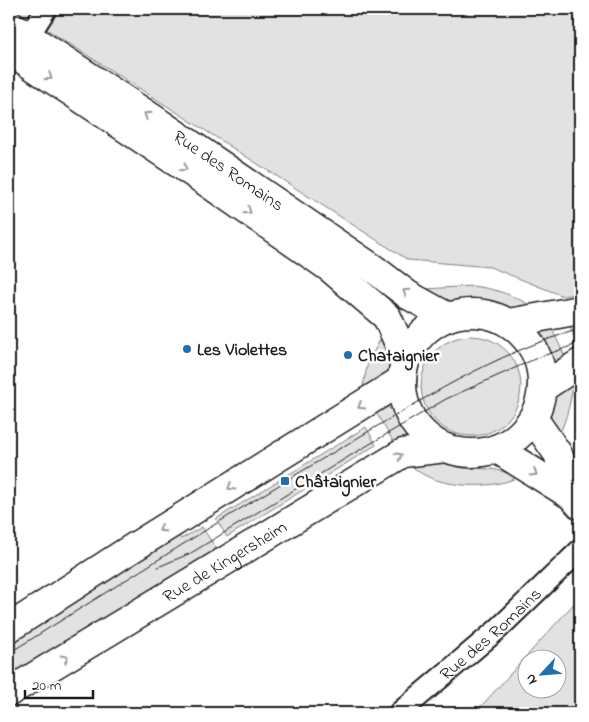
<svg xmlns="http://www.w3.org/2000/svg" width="589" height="722" font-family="'Indie Flower',sans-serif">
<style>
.green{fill:#e2e2e2;stroke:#7f7f7f;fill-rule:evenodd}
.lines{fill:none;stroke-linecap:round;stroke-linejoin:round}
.street-casing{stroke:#1c1c1c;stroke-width:24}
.secondary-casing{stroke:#1c1c1c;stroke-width:31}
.street{stroke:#fff;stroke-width:20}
.secondary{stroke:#fff;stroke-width:28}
.tram{stroke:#1c1c1c;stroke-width:1}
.oneway{stroke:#999}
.poi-dot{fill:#1f6fb2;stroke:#fff;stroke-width:2}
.labels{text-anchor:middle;stroke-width:5;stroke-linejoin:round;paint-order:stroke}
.street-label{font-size:18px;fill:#1c1c1c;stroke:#fff}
.poi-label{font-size:18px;font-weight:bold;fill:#1c1c1c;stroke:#fff;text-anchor:start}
</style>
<rect width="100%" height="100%" fill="#fff"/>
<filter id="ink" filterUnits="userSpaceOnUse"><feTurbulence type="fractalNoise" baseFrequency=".02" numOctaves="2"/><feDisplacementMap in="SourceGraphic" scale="10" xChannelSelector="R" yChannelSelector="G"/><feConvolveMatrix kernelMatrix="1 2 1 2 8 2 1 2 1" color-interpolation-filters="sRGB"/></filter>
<g filter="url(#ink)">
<g class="green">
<path d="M15,9H580V293L563,296L490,267L408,260Z"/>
<path d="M472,286C497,289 513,295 535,308L519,316L499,307L484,304L457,302L443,299L426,289Z"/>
<path d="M580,319V350L568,322Z"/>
<path d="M551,327L567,361L556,366L552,364L538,337L540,331Z"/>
<path d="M382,336L393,359C388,377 382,381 366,389L363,386L368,362Z"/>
<circle cx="471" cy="386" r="50"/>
<path d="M574,376C572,398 567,418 558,438C544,410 551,395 574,376Z"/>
<path d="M384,406C396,408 401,427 406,437L405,441L396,446L375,411Z"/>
<path d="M366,427L376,445L227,537L216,519Z"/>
<path d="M438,462C447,464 456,467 465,468C482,469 500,467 514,477V479C487,490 430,488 410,464Z"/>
<path d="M202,527L219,553L9,681V645L177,533L181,539Z"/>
<path d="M580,597V713H475ZM526,660H556V690H526Z"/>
</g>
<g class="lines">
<defs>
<g id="street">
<path d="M22,47L46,9"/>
<path id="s1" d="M399,713L498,629L580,550"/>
</g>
<g id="secondary">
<path id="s2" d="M9,24L152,118L374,269L408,295L448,317"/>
<path d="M9,50L208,183L330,268L387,317L406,359"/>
<circle cx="472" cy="383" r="70"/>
<path d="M509,323L580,310"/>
<path d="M542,388L580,363"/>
<path d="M533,418L558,454L572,496"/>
<path d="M497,449L572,496L580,505"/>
<path d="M9,628L123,554L402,380"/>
<path id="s3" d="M9,692L403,453L446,448"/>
</g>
</defs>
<use href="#street" class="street-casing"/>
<use href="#secondary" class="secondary-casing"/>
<use href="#street" class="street"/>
<use href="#secondary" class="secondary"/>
<g class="tram">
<path d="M158,567L191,553L353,454L446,399L537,358L580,343"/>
<path d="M9,653C120,584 231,513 344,446C420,401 494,353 580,329"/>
</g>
</g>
<defs><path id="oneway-chevron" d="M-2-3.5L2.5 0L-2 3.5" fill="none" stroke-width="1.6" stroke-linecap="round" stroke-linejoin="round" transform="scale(1.25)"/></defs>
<g class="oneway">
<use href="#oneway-chevron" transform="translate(49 77) rotate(33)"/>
<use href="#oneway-chevron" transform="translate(147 115) rotate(-146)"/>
<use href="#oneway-chevron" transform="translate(184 168) rotate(34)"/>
<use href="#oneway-chevron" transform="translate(248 211) rotate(35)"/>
<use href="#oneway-chevron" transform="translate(406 292) rotate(-146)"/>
<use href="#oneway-chevron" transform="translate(361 406) rotate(148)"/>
<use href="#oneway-chevron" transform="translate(399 456) rotate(-27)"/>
<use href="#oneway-chevron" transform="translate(534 473) rotate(32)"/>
<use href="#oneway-chevron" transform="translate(231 487) rotate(148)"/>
<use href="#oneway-chevron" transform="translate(162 529) rotate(148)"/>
<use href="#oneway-chevron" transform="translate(65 658) rotate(-31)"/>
</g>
</g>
<g class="poi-dot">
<circle cx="187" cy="349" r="5"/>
<circle cx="348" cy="355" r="5"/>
<rect x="280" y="476" width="10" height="10" rx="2.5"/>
</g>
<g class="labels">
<g class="street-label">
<text dy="6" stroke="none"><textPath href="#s2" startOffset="264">Rue des Romains</textPath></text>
<text dy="6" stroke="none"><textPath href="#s3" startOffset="252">Rue de Kingersheim</textPath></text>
<text dy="6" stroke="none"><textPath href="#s1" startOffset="121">Rue des Romains</textPath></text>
</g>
<g class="poi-label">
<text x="197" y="355">Les Violettes</text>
<text x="358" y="361">Chataignier</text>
<text x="295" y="487">Châtaignier</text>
</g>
</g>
<rect width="589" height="722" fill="none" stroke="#fff" stroke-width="30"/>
<rect x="15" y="15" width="559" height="692" fill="none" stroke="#1c1c1c" stroke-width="2" filter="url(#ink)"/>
<g transform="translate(542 674) rotate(244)"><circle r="24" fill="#ffffff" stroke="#a4a4a4"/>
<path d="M0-4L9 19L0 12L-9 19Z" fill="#1f6fb2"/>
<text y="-8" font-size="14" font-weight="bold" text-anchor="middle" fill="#1c1c1c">N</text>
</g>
<path d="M25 690v8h68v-8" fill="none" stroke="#1c1c1c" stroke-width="2.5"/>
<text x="32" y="690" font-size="15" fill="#1c1c1c" stroke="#ffffff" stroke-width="4" paint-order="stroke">20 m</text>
</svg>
